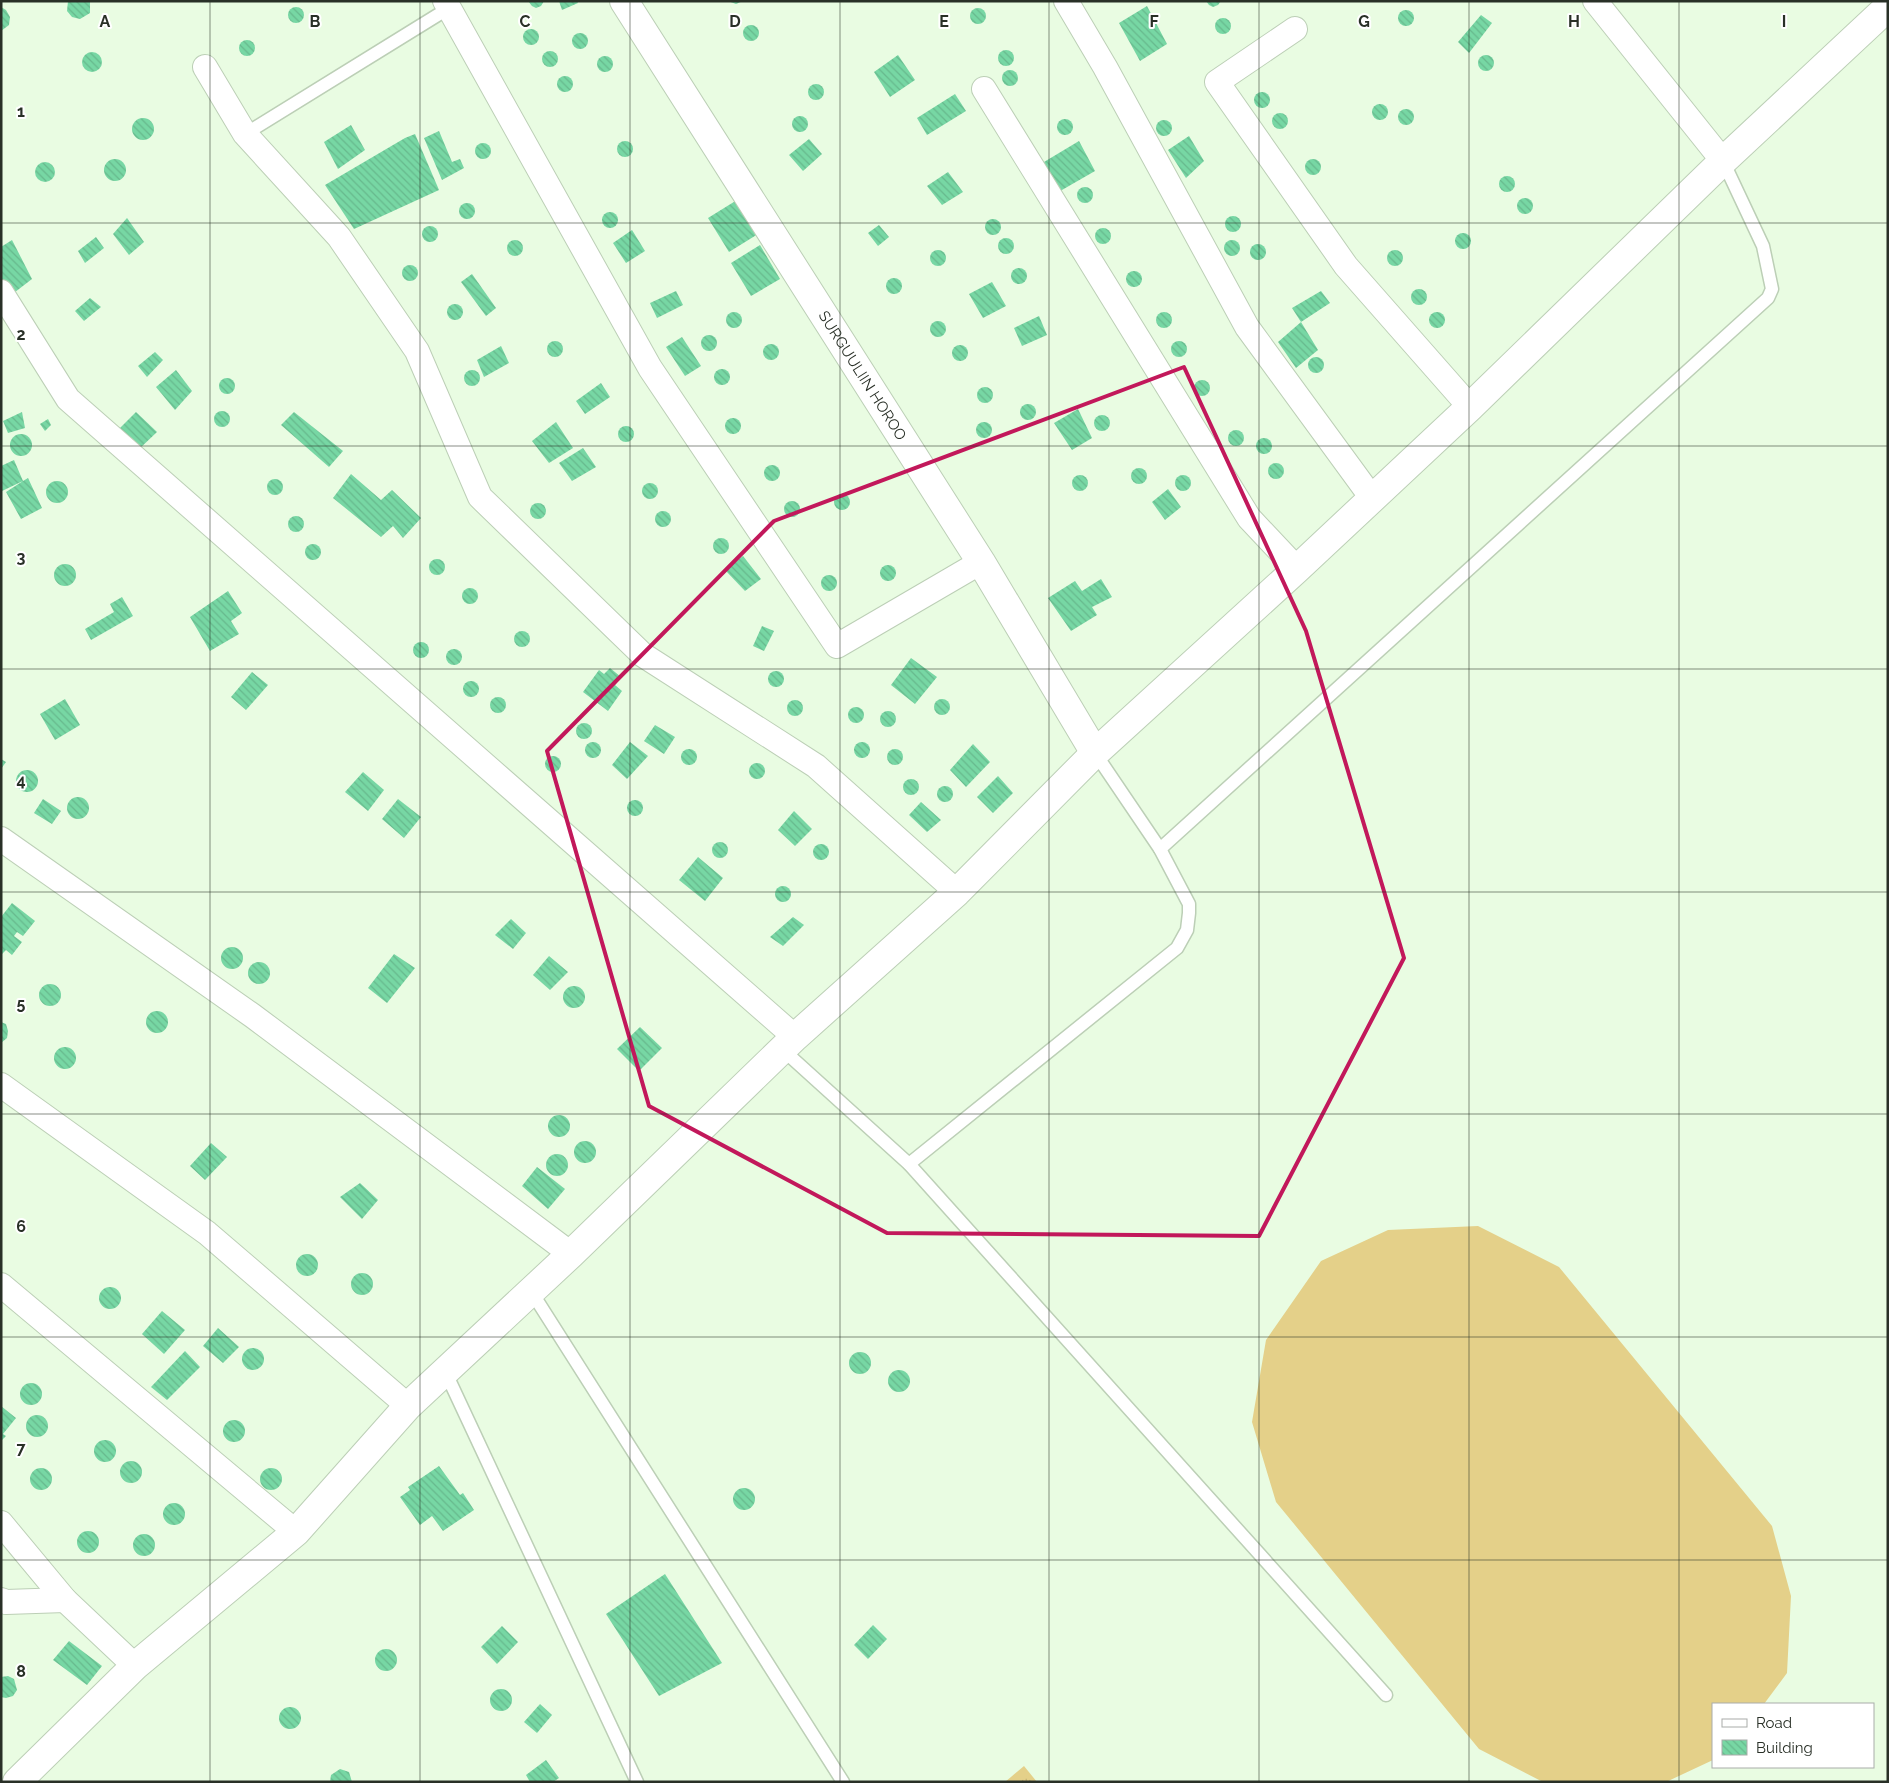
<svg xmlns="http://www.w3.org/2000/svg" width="1889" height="1783" font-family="Raleway,sans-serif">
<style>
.park{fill:url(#park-tufts)}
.garden{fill:#e4d089}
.building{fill:url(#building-back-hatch)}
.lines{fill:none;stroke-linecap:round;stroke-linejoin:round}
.service-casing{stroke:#bccfb6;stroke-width:15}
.minor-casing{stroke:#bccfb6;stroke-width:26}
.tertiary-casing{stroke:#bccfb6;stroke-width:30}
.service{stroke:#fff;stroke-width:12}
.minor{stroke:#fff;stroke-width:24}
.tertiary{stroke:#fff;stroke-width:28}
.marked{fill:none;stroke:#c2185b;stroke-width:4;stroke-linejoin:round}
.grid{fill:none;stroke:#293027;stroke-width:1;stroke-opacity:0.55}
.labels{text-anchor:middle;stroke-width:4;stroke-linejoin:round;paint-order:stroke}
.street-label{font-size:15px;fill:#293027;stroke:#fff}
.grid-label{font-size:16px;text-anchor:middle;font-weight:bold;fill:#293027;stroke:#fff;stroke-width:4;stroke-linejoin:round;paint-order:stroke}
</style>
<defs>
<pattern id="park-tufts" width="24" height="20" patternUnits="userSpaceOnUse" patternTransform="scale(1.25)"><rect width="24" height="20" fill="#e4d089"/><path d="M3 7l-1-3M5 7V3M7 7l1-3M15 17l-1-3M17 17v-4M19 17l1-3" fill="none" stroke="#c4b376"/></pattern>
<pattern id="building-back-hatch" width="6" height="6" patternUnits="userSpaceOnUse" patternTransform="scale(1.25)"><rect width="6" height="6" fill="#77d7a4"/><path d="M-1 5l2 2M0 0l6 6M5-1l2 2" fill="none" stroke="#67b98d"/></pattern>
</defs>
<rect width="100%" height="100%" fill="#e9fce2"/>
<path class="park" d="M1024,1766L1037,1782H1005Z"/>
<path class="garden" d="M1478,1226L1559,1267L1772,1526L1791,1596L1787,1673L1764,1704H1713V1760L1666,1782H1543L1479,1749L1276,1502L1252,1422L1266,1340L1321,1261L1388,1230Z"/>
<g class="building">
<path d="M68,1H90V13L80,19L72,17L67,11Z"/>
<path d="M528,1H544L541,6L536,8L532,6Z"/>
<path d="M559,1H577L578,3L562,10Z"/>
<path d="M728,1H743L736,4Z"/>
<path d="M1206,1H1221L1218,5L1213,7L1209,5Z"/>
<path d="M1147,6L1167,44L1140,61L1119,23Z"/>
<circle cx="296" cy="15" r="8"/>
<path d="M1,7L6,10L10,17L9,25L1,31Z"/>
<circle cx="978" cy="16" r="8"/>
<circle cx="1406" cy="18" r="8"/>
<path d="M1481,15L1492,23L1469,53L1458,42Z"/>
<circle cx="1223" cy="26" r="8"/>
<circle cx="751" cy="33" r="8"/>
<circle cx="531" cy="37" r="8"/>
<circle cx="580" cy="41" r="8"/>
<circle cx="247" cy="48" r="8"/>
<circle cx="1006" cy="58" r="8"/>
<circle cx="550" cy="59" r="8"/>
<circle cx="92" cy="62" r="10"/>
<circle cx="1486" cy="63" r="8"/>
<path d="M898,55L915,80L890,97L874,72Z"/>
<circle cx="605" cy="64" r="8"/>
<circle cx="1010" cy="78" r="8"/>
<circle cx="565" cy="84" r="8"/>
<circle cx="816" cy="92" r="8"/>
<circle cx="1262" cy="100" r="8"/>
<path d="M955,94L966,111L927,135L917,118Z"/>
<circle cx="1380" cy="112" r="8"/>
<circle cx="1406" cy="117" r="8"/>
<circle cx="1280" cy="121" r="8"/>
<circle cx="800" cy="124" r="8"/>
<circle cx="143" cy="129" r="11"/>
<circle cx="1065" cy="127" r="8"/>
<circle cx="1164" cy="128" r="8"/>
<path d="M351,125L365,150L338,169L324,142Z"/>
<path d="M439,131L452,162L460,159L464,168L442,180L424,138Z"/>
<path d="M415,134L439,190L354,229L325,185L405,138Z"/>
<path d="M1189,136L1204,161L1186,178L1168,150Z"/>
<path d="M809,139L822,154L803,171L789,155Z"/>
<path d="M1079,141L1095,171L1055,194L1039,165Z"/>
<circle cx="625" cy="149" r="8"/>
<circle cx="483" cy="151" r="8"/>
<circle cx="1313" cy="167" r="8"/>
<circle cx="115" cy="170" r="11"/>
<circle cx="45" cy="172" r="10"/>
<path d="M948,172L963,192L942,205L927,186Z"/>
<circle cx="1507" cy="184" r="8"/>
<circle cx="1085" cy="195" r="8"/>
<circle cx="1525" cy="206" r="8"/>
<path d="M737,200L758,234L729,252L708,218Z"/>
<circle cx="467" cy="211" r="8"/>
<circle cx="610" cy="220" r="8"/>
<circle cx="1233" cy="224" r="8"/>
<path d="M127,218L144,242L129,255L113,234Z"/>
<circle cx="993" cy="227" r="8"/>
<path d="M879,225L889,237L878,246L868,233Z"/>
<circle cx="430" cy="234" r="8"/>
<circle cx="1103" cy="236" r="8"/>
<path d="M632,230L645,251L626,263L613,243Z"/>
<circle cx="1463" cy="241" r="8"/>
<path d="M96,237L104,248L85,263L78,251Z"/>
<circle cx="1006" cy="246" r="8"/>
<circle cx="1232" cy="248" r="8"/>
<path d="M12,240L32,279L6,299L1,288V247Z"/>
<circle cx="515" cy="248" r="8"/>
<circle cx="1258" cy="252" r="8"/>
<path d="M760,245L780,279L751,296L731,263Z"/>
<circle cx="1395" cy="258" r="8"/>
<circle cx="938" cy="258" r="8"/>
<circle cx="410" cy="273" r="8"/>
<circle cx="1019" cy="276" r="8"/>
<circle cx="1134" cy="279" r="8"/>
<path d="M472,274L496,308L486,316L461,282Z"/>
<circle cx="894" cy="286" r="8"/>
<path d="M992,282L1006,306L983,318L969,294Z"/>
<circle cx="1419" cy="297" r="8"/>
<path d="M676,291L683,305L657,318L650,303Z"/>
<path d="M1321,291L1330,303L1301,322L1292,308Z"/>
<path d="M90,298L101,307L84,321L75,311Z"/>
<circle cx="455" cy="312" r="8"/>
<circle cx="734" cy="320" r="8"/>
<circle cx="1164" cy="320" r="8"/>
<circle cx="1437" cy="320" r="8"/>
<path d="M1039,316L1047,335L1022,346L1014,328Z"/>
<circle cx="938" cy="329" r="8"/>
<path d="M1301,322L1318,350L1296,368L1278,342Z"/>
<circle cx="709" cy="343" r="8"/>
<path d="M682,337L701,366L685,376L666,347Z"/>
<circle cx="1179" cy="349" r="8"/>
<circle cx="555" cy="349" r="8"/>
<circle cx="771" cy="352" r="8"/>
<circle cx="960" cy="353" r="8"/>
<path d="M501,346L509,363L484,377L477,360Z"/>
<path d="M155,352L163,360L147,377L138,366Z"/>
<circle cx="1316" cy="365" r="8"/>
<circle cx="722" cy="377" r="8"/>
<path d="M176,370L192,391L175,410L156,387Z"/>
<circle cx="472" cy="378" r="8"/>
<circle cx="227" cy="386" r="8"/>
<circle cx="1202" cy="388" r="8"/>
<path d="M601,383L610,397L585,414L576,401Z"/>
<circle cx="985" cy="395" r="8"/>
<circle cx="1028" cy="412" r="8"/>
<path d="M1078,409L1092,438L1072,450L1054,423Z"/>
<circle cx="222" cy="419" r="8"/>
<path d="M22,412L25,428L8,433L3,421Z"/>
<path d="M136,412L157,432L137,451L119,429Z"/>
<path d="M294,412L343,451L329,467L281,425Z"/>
<circle cx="1102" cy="423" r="8"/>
<circle cx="733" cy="426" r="8"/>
<path d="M48,419L51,425L45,431L40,424Z"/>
<path d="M556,422L573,448L549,463L532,441Z"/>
<circle cx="984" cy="430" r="8"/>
<circle cx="626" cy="434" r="8"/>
<circle cx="1236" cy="438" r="8"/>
<circle cx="21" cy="445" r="11"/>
<circle cx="1264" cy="446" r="8"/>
<path d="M583,448L596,467L572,481L559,463Z"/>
<path d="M14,460L23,481L28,478L42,508L21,519L6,492L23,481L2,491L1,489V466Z"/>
<circle cx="1276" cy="471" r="8"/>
<circle cx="772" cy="473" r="8"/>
<circle cx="1139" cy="476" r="8"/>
<path d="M351,474L381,500L392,490L421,518L403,538L393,526L381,537L333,498Z"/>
<circle cx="1183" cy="483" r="8"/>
<circle cx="1080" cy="483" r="8"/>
<circle cx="275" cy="487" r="8"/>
<circle cx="57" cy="492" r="11"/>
<circle cx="650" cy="491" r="8"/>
<path d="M1168,489L1181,507L1165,520L1152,502Z"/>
<circle cx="842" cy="502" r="8"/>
<circle cx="792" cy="509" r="8"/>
<circle cx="538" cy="511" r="8"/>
<circle cx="663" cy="519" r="8"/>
<circle cx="296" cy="524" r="8"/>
<circle cx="721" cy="546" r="8"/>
<circle cx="313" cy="552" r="8"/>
<path d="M743,556L761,579L745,591L725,570Z"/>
<circle cx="437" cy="567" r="8"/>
<circle cx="65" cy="575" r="11"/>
<circle cx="888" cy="573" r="8"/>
<circle cx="829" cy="583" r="8"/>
<path d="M1101,579L1112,597L1092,607L1097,615L1071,631L1048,598L1075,581L1082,591Z"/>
<circle cx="470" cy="596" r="8"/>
<path d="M228,591L242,613L231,621L239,634L210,651L190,617Z"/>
<path d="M122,597L133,616L91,640L85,629L114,612L110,604Z"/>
<path d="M762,626L774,631L764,651L753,646Z"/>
<circle cx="522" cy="639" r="8"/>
<circle cx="421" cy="650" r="8"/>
<circle cx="454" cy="657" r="8"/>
<path d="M911,658L937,677L915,704L891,685Z"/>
<path d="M610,668L621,677L615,685L622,691L608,711L583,692L599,670L604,674Z"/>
<circle cx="776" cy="679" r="8"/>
<path d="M252,672L268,685L246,710L231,697Z"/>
<circle cx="471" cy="689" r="8"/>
<circle cx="498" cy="705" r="8"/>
<circle cx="942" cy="707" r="8"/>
<path d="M65,699L80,725L55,740L40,714Z"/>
<circle cx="795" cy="708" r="8"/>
<circle cx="856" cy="715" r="8"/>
<circle cx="888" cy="719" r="8"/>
<circle cx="584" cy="731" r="8"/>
<path d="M655,725L675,737L664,754L644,741Z"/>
<path d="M630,742L648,756L627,779L612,765Z"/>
<circle cx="862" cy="750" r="8"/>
<circle cx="593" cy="750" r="8"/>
<path d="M973,744L990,762L966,787L950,770Z"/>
<circle cx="689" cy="757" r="8"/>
<circle cx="895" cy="757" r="8"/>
<circle cx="553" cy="764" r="8"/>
<path d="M1,759L6,762L1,769Z"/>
<circle cx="757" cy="771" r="8"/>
<circle cx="27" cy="781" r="11"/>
<path d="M363,772L384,790L368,811L345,792Z"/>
<path d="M998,776L1013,793L993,813L977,797Z"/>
<circle cx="911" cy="787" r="8"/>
<circle cx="945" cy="794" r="8"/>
<circle cx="78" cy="808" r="11"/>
<path d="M43,799L61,811L52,824L34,813Z"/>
<path d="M398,799L421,817L404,838L382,819Z"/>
<circle cx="635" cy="808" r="8"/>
<path d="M921,802L941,820L927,832L909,815Z"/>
<path d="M794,811L812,829L795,846L778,830Z"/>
<circle cx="720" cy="850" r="8"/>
<circle cx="821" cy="852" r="8"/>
<path d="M698,857L723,878L705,901L679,880Z"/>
<circle cx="783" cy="894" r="8"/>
<path d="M12,903L35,921L23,936L17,932L14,936L22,942L12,955L6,950L1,955V917Z"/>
<path d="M793,917L804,925L783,946L770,937Z"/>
<path d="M511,919L526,933L513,949L495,935Z"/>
<circle cx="232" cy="958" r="11"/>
<path d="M394,954L415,968L387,1003L368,988Z"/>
<path d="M549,956L568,972L550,990L533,975Z"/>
<circle cx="259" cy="973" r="11"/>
<circle cx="50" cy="995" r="11"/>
<circle cx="574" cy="997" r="11"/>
<circle cx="157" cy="1022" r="11"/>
<path d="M1,1022L6,1024L8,1031L7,1038L1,1043Z"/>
<path d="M640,1027L662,1048L639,1071L617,1049Z"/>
<circle cx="65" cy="1058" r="11"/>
<circle cx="559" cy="1126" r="11"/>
<circle cx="585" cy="1152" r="11"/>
<path d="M211,1143L227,1157L205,1180L190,1166Z"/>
<circle cx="557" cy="1165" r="11"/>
<path d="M537,1167L565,1189L548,1209L522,1186Z"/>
<path d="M360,1183L378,1200L362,1219L340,1197Z"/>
<circle cx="307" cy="1265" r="11"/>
<circle cx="362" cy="1284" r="11"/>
<circle cx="110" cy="1298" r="11"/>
<path d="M162,1311L185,1330L164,1354L142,1334Z"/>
<path d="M218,1328L239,1347L223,1363L203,1346Z"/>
<circle cx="253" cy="1359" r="11"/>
<path d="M185,1351L200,1367L167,1400L151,1387Z"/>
<circle cx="860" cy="1363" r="11"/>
<circle cx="899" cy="1381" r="11"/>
<circle cx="31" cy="1394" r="11"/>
<path d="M1,1406L16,1418L3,1434L6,1436L1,1441Z"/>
<circle cx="37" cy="1426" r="11"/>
<circle cx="234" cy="1431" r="11"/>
<circle cx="105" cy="1451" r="11"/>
<circle cx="131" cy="1472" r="11"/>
<path d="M439,1466L460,1495L463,1493L474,1510L443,1531L432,1516L420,1525L400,1497L410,1490L408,1487Z"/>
<circle cx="271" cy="1479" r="11"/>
<circle cx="41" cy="1479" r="11"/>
<circle cx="744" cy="1499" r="11"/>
<circle cx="174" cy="1514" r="11"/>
<circle cx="88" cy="1542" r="11"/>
<circle cx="144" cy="1545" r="11"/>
<path d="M665,1574L722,1663L659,1696L606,1614Z"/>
<path d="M873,1625L887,1639L868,1659L854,1645Z"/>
<path d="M502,1626L518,1642L497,1664L481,1647Z"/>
<path d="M69,1641L102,1666L87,1685L53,1660Z"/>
<circle cx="386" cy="1660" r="11"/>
<path d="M8,1676L14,1679L17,1690L13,1696L6,1698L1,1697V1677Z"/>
<circle cx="501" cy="1700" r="11"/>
<path d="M540,1704L552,1715L537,1733L524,1722Z"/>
<circle cx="290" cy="1718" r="11"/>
<path d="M546,1760L559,1778L553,1782H530L526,1775Z"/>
<path d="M340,1769L349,1772L352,1782H330L331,1775Z"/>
</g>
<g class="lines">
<defs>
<g id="service">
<path d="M245,134L449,8"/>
<path d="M1160,849L1768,298L1772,289L1763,246L1723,161"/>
<path d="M782,1049L909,1164L1386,1695"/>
<path d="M909,1164L1177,948L1187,930L1189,913V904L1160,849L1095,753"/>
<path d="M531,1291L843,1782"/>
<path d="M445,1371L637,1782"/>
</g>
<g id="minor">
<path d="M445,1L650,368L837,646L981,562"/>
<path d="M1066,1L1105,67L1247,327L1372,498"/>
<path d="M1595,1L1723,161"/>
<path d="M1295,29L1217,82L1346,266L1470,407"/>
<path d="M205,67L245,134L339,237L417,351L480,497L643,655L816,766L957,892"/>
<path d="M984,89L1249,518L1297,569"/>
<path d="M1,292L68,399L795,1037"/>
<path d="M1,839L253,1016L571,1254"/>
<path d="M1,1085L207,1233L408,1406"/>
<path d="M1,1285L296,1532"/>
<path d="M1,1523L65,1600L135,1666"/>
<path d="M1,1600L6,1602L65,1600"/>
</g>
<g id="tertiary">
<path id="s1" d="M624,1L981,562L1095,753"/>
<path d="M17,1782L135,1666L296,1532L408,1406L571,1254L795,1037L957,892L1095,753L1297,569L1470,407L1723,161L1888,7"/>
</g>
</defs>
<use href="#service" class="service-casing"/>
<use href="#minor" class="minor-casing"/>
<use href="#tertiary" class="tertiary-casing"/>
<use href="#service" class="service"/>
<use href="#minor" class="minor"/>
<use href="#tertiary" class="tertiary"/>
</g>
<path class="marked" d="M1184,367L1306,631L1404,958L1259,1236L887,1233L649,1106L547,751L774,521Z"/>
<path class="grid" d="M210,1V1782M420,1V1782M630,1V1782M840,1V1782M1049,1V1782M1259,1V1782M1469,1V1782M1679,1V1782M1,223H1888M1,446H1888M1,669H1888M1,892H1888M1,1114H1888M1,1337H1888M1,1560H1888"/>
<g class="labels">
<g class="street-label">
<text dy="5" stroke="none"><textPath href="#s1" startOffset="444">SURGUULIIN HOROO</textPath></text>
</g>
</g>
<g class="grid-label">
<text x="105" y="27">A</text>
<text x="315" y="27">B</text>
<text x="525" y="27">C</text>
<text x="735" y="27">D</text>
<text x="944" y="27">E</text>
<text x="1154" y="27">F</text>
<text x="1364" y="27">G</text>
<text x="1574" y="27">H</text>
<text x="1784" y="27">I</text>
<text x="21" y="117">1</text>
<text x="21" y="340">2</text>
<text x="21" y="563">3</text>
<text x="21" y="786">4</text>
<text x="21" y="1009">5</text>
<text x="21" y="1232">6</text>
<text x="21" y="1454">7</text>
<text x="21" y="1677">8</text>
</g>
<rect width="1889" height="1783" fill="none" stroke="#293027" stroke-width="5"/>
<rect x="1712" y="1703" width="162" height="65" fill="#ffffff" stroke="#a9aca9"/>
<rect x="1722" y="1719" width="25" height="8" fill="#ffffff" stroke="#a9aca9"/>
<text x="1756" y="1728" font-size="15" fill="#293027">Road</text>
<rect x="1722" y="1740" width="25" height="15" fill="url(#building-back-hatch)" stroke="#a9aca9"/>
<text x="1756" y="1753" font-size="15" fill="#293027">Building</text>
</svg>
